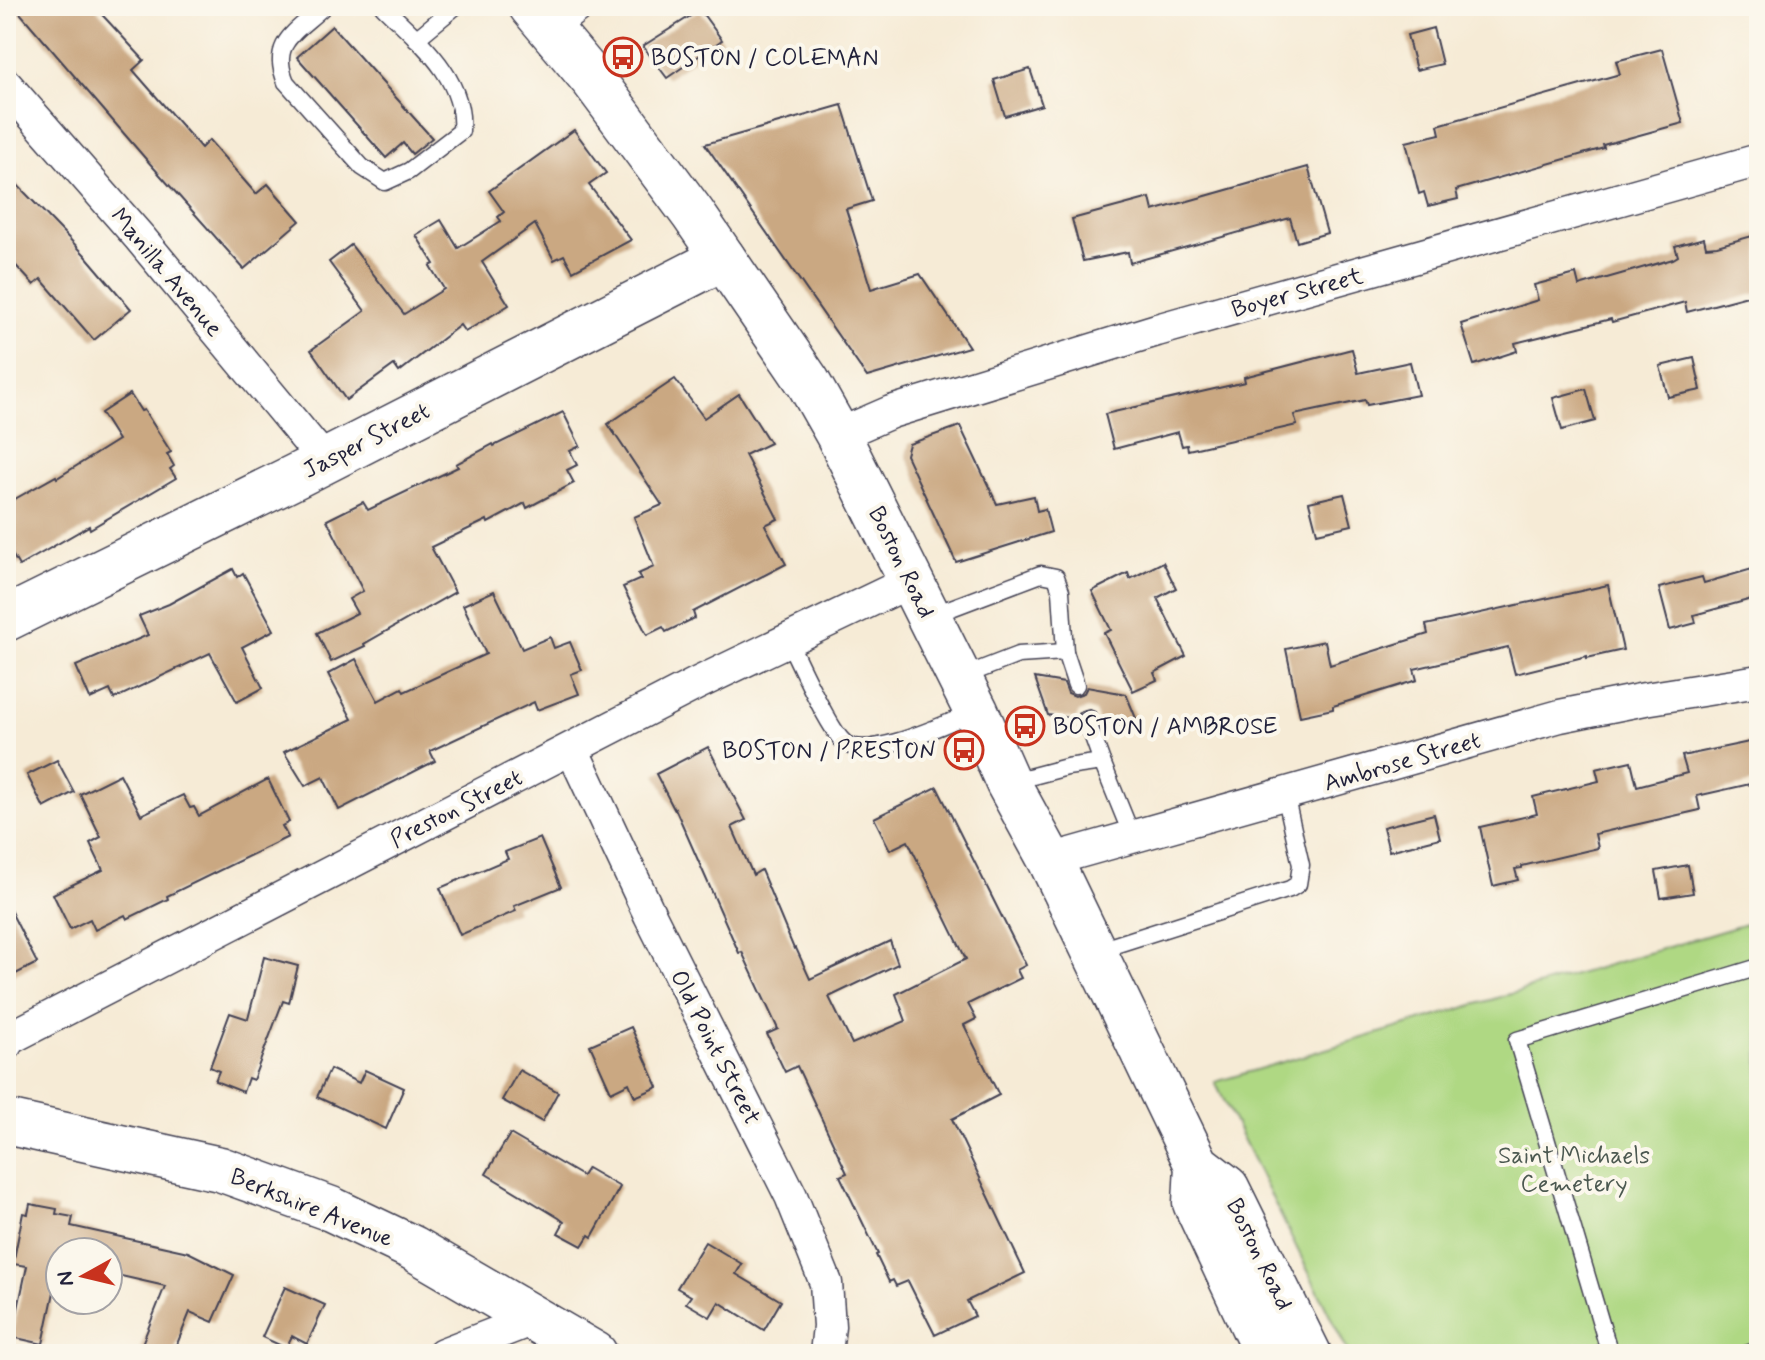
<svg xmlns="http://www.w3.org/2000/svg" width="1765" height="1360" font-family="Mynerve,sans-serif">
<style>
.green{fill:#afd883;stroke:#687d5f;stroke-width:2}
.building{fill:#caa882}
.lines{fill:none;stroke-linecap:round;stroke-linejoin:round}
.lane-casing{stroke:#424052;stroke-width:19}
.street-casing{stroke:#424052;stroke-width:35}
.secondary-casing{stroke:#424052;stroke-width:47}
.primary-casing{stroke:#424052;stroke-width:47}
.lane{stroke:#fff;stroke-width:16}
.street{stroke:#fff;stroke-width:32}
.secondary{stroke:#fff;stroke-width:44}
.primary{stroke:#fff;stroke-width:44}
.labels{text-anchor:middle;stroke-width:8;stroke-linejoin:round;paint-order:stroke}
.poi-label{font-size:24px;fill:#22223b;stroke:#fbf7ec;text-anchor:start}
.street-label{font-size:24px;fill:#22223b;stroke:#fbf7ec}
.park-label{font-size:24px;fill:#4c5951;stroke:#fbf7ec}
</style>
<rect width="100%" height="100%" fill="#fbf7ec"/>
<filter id="ink" filterUnits="userSpaceOnUse"><feTurbulence type="fractalNoise" baseFrequency=".0125" numOctaves="2"/><feDisplacementMap in="SourceGraphic" scale="16" xChannelSelector="R" yChannelSelector="G"/><feConvolveMatrix kernelMatrix="1 2 1 2 8 2 1 2 1" color-interpolation-filters="sRGB"/></filter>
<filter id="wash" filterUnits="userSpaceOnUse"><feTurbulence type="fractalNoise" baseFrequency=".006" numOctaves="4" result="noise"/><feDisplacementMap in="SourceGraphic" scale="32" xChannelSelector="R" yChannelSelector="G"/><feGaussianBlur stdDeviation="1.8" result="paint"/><feColorMatrix in="noise" values="0 0 0 0 0 0 0 0 0 0 0 0 0 0 0 0 0 1.4 0 .05"/><feComposite in="paint" operator="in"/></filter>
<g filter="url(#wash)">
<rect width="100%" height="100%" fill="#f6ebd6"/>
<path class="green" d="M1759,920V1354H1349L1215,1082Z"/>
<g id="blocks">
<g class="building">
<path d="M14,6H94L144,60L133,70L201,148L209,140L256,194L268,184L300,221L244,269L145,158Z"/>
<path d="M700,10L722,40L667,78L643,46Z"/>
<path d="M332,26L432,138L412,154L403,143L386,158L297,57Z"/>
<path d="M1433,28L1442,64L1416,70L1407,35Z"/>
<path d="M1662,49L1683,123L1603,145L1604,148L1456,190L1458,199L1428,206L1424,192L1419,194L1406,142L1440,134L1438,125L1620,74L1616,61Z"/>
<path d="M1030,69L1042,105L1005,116L994,80Z"/>
<path d="M842,105L872,201L846,209L871,289L920,274L969,347L867,377L705,144Z"/>
<path d="M574,130L606,173L589,185L631,240L573,271L564,255L554,260L535,224L482,262L509,305L465,332L460,325L399,372L394,365L346,400L311,350L365,311L329,262L351,245L404,314L444,289L430,266L434,264L416,235L441,220L458,248L501,221L498,217L504,212L489,191Z"/>
<path d="M1308,167L1327,233L1297,242L1290,218L1130,263L1128,252L1083,261L1072,219L1150,198L1153,211Z"/>
<path d="M6,173L85,255L131,309L94,340L41,279L34,285L6,255Z"/>
<path d="M1759,234V293L1687,312L1685,302L1612,322L1611,319L1515,343L1517,351L1474,365L1461,324L1538,300L1534,285L1576,274L1579,286L1673,259L1678,256L1675,246L1704,238L1706,247L1717,246Z"/>
<path d="M1352,349L1358,373L1410,362L1418,395L1367,405L1365,400L1294,415L1297,425L1188,450L1187,445L1182,446L1178,432L1114,449L1105,414L1245,382L1244,377Z"/>
<path d="M1694,358L1701,390L1668,397L1660,366Z"/>
<path d="M675,379L704,418L739,394L770,443L745,455L778,519L765,525L786,564L693,612L695,618L666,632L663,627L647,635L623,587L641,579L638,574L654,567L634,517L662,505L608,424Z"/>
<path d="M1586,389L1595,421L1562,430L1553,398Z"/>
<path d="M130,394L141,411L144,410L171,452L167,454L174,466L170,469L176,478L90,529L89,526L19,566L6,544V504L56,476L57,478L118,440L101,413Z"/>
<path d="M563,412L580,446L570,451L577,465L567,470L574,483L527,508L525,503L488,523L487,520L431,547L455,592L364,644L365,646L331,662L317,633L357,613L349,599L363,591L327,520L363,502L368,510L458,467L456,464L493,444L494,446Z"/>
<path d="M960,426L997,504L1034,496L1037,511L1045,509L1051,532L956,562L906,455L909,444Z"/>
<path d="M1344,494L1352,525L1317,533L1309,502Z"/>
<path d="M1163,562L1176,588L1157,598L1186,656L1154,673L1157,680L1133,691L1104,633L1111,630L1092,591L1128,573L1130,579Z"/>
<path d="M1759,567V597L1694,615L1696,623L1670,630L1659,588L1702,577L1704,583Z"/>
<path d="M233,569L237,577L243,573L274,630L242,647L263,688L237,702L210,653L114,699L110,690L90,699L76,666L148,635L139,616L169,604Z"/>
<path d="M1608,585L1623,650L1587,658V656L1515,674L1508,647L1414,669L1417,680L1333,706V709L1300,716L1286,649L1325,641L1330,665L1428,634L1426,625Z"/>
<path d="M494,591L522,649L550,637L554,648L570,642L582,670L571,674L579,694L537,710L534,702L430,751L435,761L339,810L323,777L305,786L284,752L352,719L328,674L356,659L378,701L402,688L404,692L486,654L463,605Z"/>
<path d="M1035,678L1064,683L1068,693L1075,696L1084,693L1087,687L1126,694L1140,728L1099,722L1095,712L1088,709L1079,712L1076,719L1048,715Z"/>
<path d="M1759,740V782L1697,796L1700,810L1595,834L1598,848L1522,866V868L1515,869L1518,880L1493,886L1480,827L1537,814L1533,797L1599,781L1596,769L1631,761L1637,786L1687,773L1682,756Z"/>
<path d="M708,747L746,820L732,827L753,875L761,870L794,949L796,948L810,979L890,941L898,964L829,997L852,1044L906,1021L896,994L966,959L908,841L890,850L874,818L937,787L1026,965L1017,970L1021,978L968,1004L976,1019L964,1025L999,1095L952,1119L1025,1273L967,1301L975,1316L935,1335L908,1281L896,1286L893,1280L889,1282L876,1255L878,1254L840,1176L847,1173L797,1066L785,1072L767,1034L778,1029L742,952L739,953L675,808L674,809L656,774Z"/>
<path d="M57,760L74,792L44,808L27,775Z"/>
<path d="M120,774L141,815L183,795L190,808L194,807L199,816L268,779L289,822L282,826L288,837L167,896L168,899L127,919L125,915L95,930L90,919L70,929L53,894L103,870L90,843L101,837L80,794Z"/>
<path d="M1434,814L1440,838L1389,851L1383,827Z"/>
<path d="M540,838L561,887L514,906L516,911L460,935L440,888L508,859L505,852Z"/>
<path d="M1688,865L1693,893L1661,898L1656,871Z"/>
<path d="M6,902L37,963L6,979Z"/>
<path d="M264,957L298,966L289,1003L283,1001L253,1080L248,1078L243,1092L215,1081L219,1071L210,1067L230,1013L248,1019Z"/>
<path d="M631,1027L658,1087L635,1097L629,1083L611,1092L590,1045Z"/>
<path d="M330,1069L359,1083L365,1070L404,1088L386,1129L317,1097Z"/>
<path d="M519,1070L558,1092L542,1122L502,1100Z"/>
<path d="M510,1134L582,1176L587,1168L620,1187L592,1237L589,1235L582,1246L558,1233L564,1222L559,1218L486,1174Z"/>
<path d="M30,1204L57,1209L56,1214L73,1217L71,1226L188,1252L234,1275L213,1322L190,1312L173,1354H138L165,1286L108,1273V1252H60V1279L57,1278L43,1344L12,1337L27,1266L13,1264L23,1213L28,1214Z"/>
<path d="M705,1242L742,1264L736,1274L781,1301L764,1330L719,1302L710,1317L686,1303L691,1296L677,1288Z"/>
<path d="M285,1287L325,1305L307,1344L292,1336L286,1348L262,1337Z"/>
</g>
</g>
</g>
<g filter="url(#ink)">
<use href="#blocks" fill-opacity="0" stroke="#424052" stroke-width="2"/>
<g class="lines">
<defs>
<g id="lane">
<path d="M324,6C297,32 269,42 286,82L362,167L385,182L409,171L461,131C466,77 417,40 383,6"/>
<path d="M416,39L456,6"/>
<path d="M930,616L1041,574L1056,577L1061,591L1065,652"/>
<path d="M788,640C798,660 830,732 845,743C869,761 949,722 974,712"/>
<path d="M961,677L1018,655L1065,652L1076,685"/>
<path d="M1087,720L1102,762"/>
<path d="M1010,782L1067,767L1102,762L1132,836"/>
<path d="M1096,951L1290,889L1298,884L1301,865L1285,794"/>
<path d="M1610,1354L1517,1040L1759,967"/>
<path d="M1746,1354L1759,1350"/>
</g>
<g id="street">
<path d="M550,27L577,6"/>
<path d="M6,85L140,238L325,461"/>
<path d="M838,435L891,412L1157,330L1759,160"/>
<path d="M572,749L650,915L791,1196L826,1283L829,1326L826,1354"/>
<path d="M1050,860L1560,716L1645,699L1759,681"/>
<path d="M6,1044L10,1038L696,684L911,581"/>
<path d="M443,1354L533,1319"/>
</g>
<g id="secondary">
<path d="M6,619L296,476L723,258"/>
<path d="M6,1122L220,1169L331,1209L413,1248L595,1354"/>
</g>
<g id="primary">
<path d="M531,6L594,81L693,214L808,382L838,435L976,711L1008,783L1050,860L1197,1165L1227,1188L1309,1354"/>
<path d="M1197,1165L1195,1203L1266,1354"/>
</g>
</defs>
<use href="#lane" class="lane-casing"/>
<use href="#street" class="street-casing"/>
<use href="#secondary" class="secondary-casing"/>
<use href="#primary" class="primary-casing"/>
<use href="#lane" class="lane"/>
<use href="#street" class="street"/>
<use href="#secondary" class="secondary"/>
<use href="#primary" class="primary"/>
</g>
</g>
<defs>
<symbol id="bus-ring" viewBox="-11 -11 22 22"><circle r="9.5" fill="#fbf7ec" stroke="#c8321e" stroke-width="1.5"/><path d="M-5-6H5V4H4V6H2V4H-2V6H-4V4H-5ZM-3.5-4V0h7V-4ZM-3.5 1.2v1.5H-2V1.2ZM2 1.2v1.5H3.5V1.2Z" fill="#c8321e"/></symbol>
</defs>
<g fill-rule="evenodd">
<use href="#bus-ring" x="601" y="35" width="44" height="44"/>
<use href="#bus-ring" x="1003" y="704" width="44" height="44"/>
<use href="#bus-ring" x="942" y="728" width="44" height="44"/>
</g>
<g class="labels">
<g class="poi-label">
<text x="651" y="65">BOSTON / COLEMAN</text>
<text x="1053" y="734">BOSTON / AMBROSE</text>
<text x="936" y="758" text-anchor="end">BOSTON / PRESTON</text>
</g>
<g class="street-label">
<text transform="translate(167 272) rotate(50)" y="8">Manilla Avenue</text>
<text transform="translate(1297 292) rotate(-15)" y="8">Boyer Street</text>
<text transform="translate(366 440) rotate(-27)" y="8">Jasper Street</text>
<text transform="translate(902 562) rotate(64)" y="8">Boston Road</text>
<text transform="translate(1402 761) rotate(-16)" y="8">Ambrose Street</text>
<text transform="translate(456 808) rotate(-27)" y="8">Preston Street</text>
<text transform="translate(716 1047) rotate(63)" y="8">Old Point Street</text>
<text transform="translate(312 1207) rotate(22)" y="8">Berkshire Avenue</text>
<text transform="translate(1260 1254) rotate(64)" y="8">Boston Road</text>
</g>
<g class="park-label">
<text x="1574" y="1163">Saint Michaels<tspan x="1574" dy="28">Cemetery</tspan></text>
</g>
</g>
<rect width="1765" height="1360" fill="none" stroke="#fbf7ec" stroke-width="32"/>
<g transform="translate(84 1276) rotate(262)"><circle r="38" fill="#fbf7ec" stroke="#a4a2a5" stroke-width="2"/>
<path d="M0-6L14 30L0 20L-14 30Z" fill="#c8321e"/>
<text y="-12" font-size="22" font-weight="bold" text-anchor="middle" fill="#22223b">N</text>
</g>
</svg>
